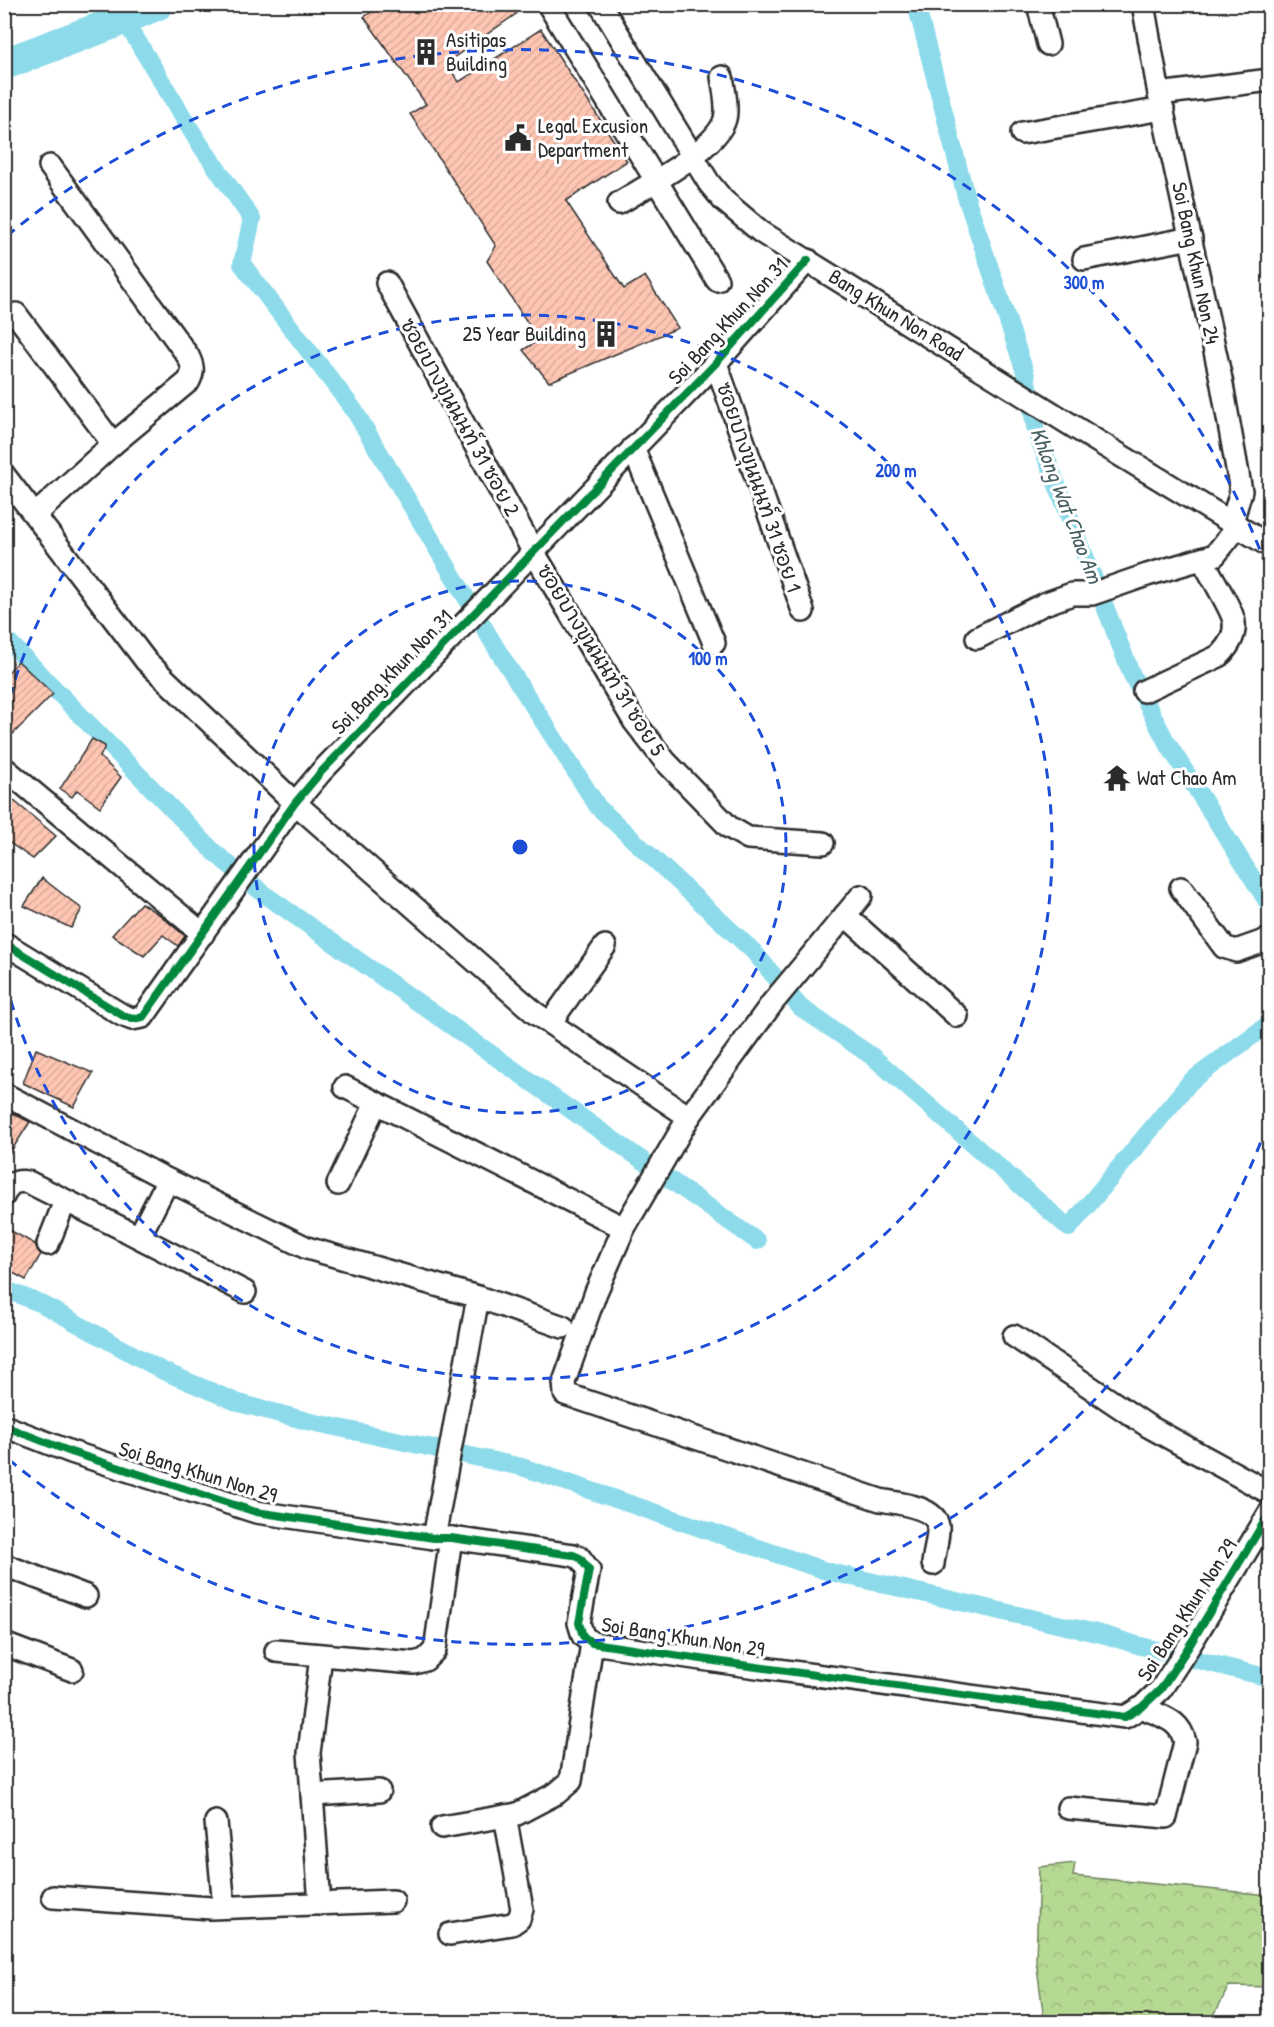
<svg xmlns="http://www.w3.org/2000/svg" width="1274" height="2027" font-family="'Patrick Hand','Playpen Sans Thai',sans-serif">
<style>
.forest{fill:url(#forest-crowns);stroke:#70825e;stroke-width:1.5}
.lines{fill:none;stroke-linecap:round;stroke-linejoin:round}
.canal{stroke:#8ddbea;stroke-width:18}
.river{stroke:#8ddbea;stroke-width:32}
.building{fill:url(#building-hatch);stroke:#2b2b2b;stroke-width:1.5}
.minor-casing{stroke:#2b2b2b;stroke-width:26}
.minor{stroke:#fff;stroke-width:21}
.cycleway-casing{stroke:#fff;stroke-width:11}
.cycleway{stroke:#00873e;stroke-width:8}
.ring{fill:none;stroke:#1d4ed8;stroke-width:3;stroke-dasharray:10 8}
.labels{text-anchor:middle;stroke-width:6;stroke-linejoin:round;paint-order:stroke}
.poi-label{font-size:21px;fill:#2b2b2b;stroke:#fff;text-anchor:start}
.street-label{font-size:21px;fill:#2b2b2b;stroke:#fff}
.water-label{font-size:22px;font-style:italic;fill:#486064;stroke:#fff}
.centre{fill:#1d4ed8;stroke:#fff;stroke-width:3}
.ring-label{font-size:18px;text-anchor:middle;font-weight:bold;fill:#1d4ed8;stroke:#fff;stroke-width:6;stroke-linejoin:round;paint-order:stroke}
</style>
<defs>
<pattern id="forest-crowns" width="20" height="18" patternUnits="userSpaceOnUse" patternTransform="scale(1.5)"><rect width="20" height="18" fill="#b5d892"/><path d="M2 6a3 3 0 1 1 6 0M12 15a3 3 0 1 1 6 0" fill="none" stroke="#9cba7e"/></pattern>
<pattern id="building-hatch" width="6" height="6" patternUnits="userSpaceOnUse" patternTransform="scale(1.5)"><rect width="6" height="6" fill="#fec6b3"/><path d="M-1 1l2-2M0 6l6-6M5 7l2-2" fill="none" stroke="#daaa9a"/></pattern>
</defs>
<rect width="100%" height="100%" fill="#fff"/>
<filter id="ink" filterUnits="userSpaceOnUse"><feTurbulence type="fractalNoise" baseFrequency=".0167" numOctaves="2"/><feDisplacementMap in="SourceGraphic" scale="12" xChannelSelector="R" yChannelSelector="G"/><feConvolveMatrix kernelMatrix="1 2 1 2 8 2 1 2 1" color-interpolation-filters="sRGB"/></filter>
<g filter="url(#ink)">
<path class="forest" d="M1075,1863L1073,1876L1269,1895V2022H1262L1268,1987L1229,1986L1211,2021L1044,2019L1036,1960L1039,1867Z"/>
<g class="lines">
<g class="canal">
<path d="M916,4L966,197L1026,375L1036,432L1132,675L1166,741L1270,906"/>
<path d="M124,19L197,140L252,219L242,264L354,410L498,651L598,807L754,952L800,1007L873,1057L1069,1228L1191,1081L1270,1023"/>
<path d="M4,637L215,853L264,894L757,1241"/>
<path d="M4,1289L42,1304L163,1371L239,1403L307,1421L522,1467L826,1571L1105,1635L1137,1645L1270,1678"/>
</g>
<path class="river" d="M4,64L111,24L158,4"/>
</g>
<g class="building">
<path d="M383,4H512L516,14L446,63L459,82L541,29L627,161L566,201L624,289L645,276L678,328L549,382L523,350L539,340L487,261L496,246L410,114L426,104L364,17Z"/>
<path d="M18,661L53,694L13,734L4,724V677Z"/>
<path d="M92,739L105,746L100,757L121,777L100,807L77,790L72,797L60,789Z"/>
<path d="M13,800L56,836L33,859L4,839V817Z"/>
<path d="M42,878L82,909L71,928L24,906Z"/>
<path d="M141,903L160,915L185,936L178,946L163,935L144,956L112,935Z"/>
<path d="M36,1049L93,1073L74,1107L23,1083Z"/>
<path d="M4,1109L30,1122L4,1162Z"/>
<path d="M4,1227L35,1244L41,1254L26,1280L4,1268Z"/>
</g>
<g class="lines">
<defs>
<g id="minor">
<path d="M548,4L717,280"/>
<path d="M600,4L709,183L723,200L761,232L1092,438L1270,546"/>
<path d="M1038,4L1048,44"/>
<path d="M1143,4L1159,94L1221,379L1241,491L1232,522"/>
<path d="M1159,94L1270,80"/>
<path d="M1022,133L1163,109"/>
<path d="M619,203C645,187 717,149 725,119C728,107 724,89 722,77"/>
<path d="M1084,259L1191,238"/>
<path d="M387,283L533,551L634,721L665,761L729,827L748,838L823,843"/>
<path d="M16,314L113,444"/>
<path d="M716,363L803,611"/>
<path d="M633,448L714,643"/>
<path d="M4,475L146,661L295,803L535,1013L689,1117"/>
<path d="M35,515L113,444L189,381C194,371 193,366 188,356L50,166"/>
<path d="M977,638L1044,604L1072,594H1092L1147,575L1215,555L1238,526"/>
<path d="M1144,691L1219,656C1228,647 1236,636 1234,622C1233,611 1209,572 1202,559"/>
<path d="M4,768L203,934"/>
<path d="M1181,888L1224,947L1236,951L1270,939"/>
<path d="M861,896L773,1002L689,1117L624,1228L596,1292L564,1382L565,1394L880,1500C896,1503 935,1506 938,1526C939,1537 934,1553 933,1564"/>
<path d="M845,915L957,1016"/>
<path d="M4,943L122,1015L132,1019L143,1017L295,803L321,772L716,363L808,260"/>
<path d="M550,1023L605,946"/>
<path d="M345,1087L624,1228"/>
<path d="M4,1094L168,1180L307,1248L478,1297L563,1327"/>
<path d="M338,1184L376,1103"/>
<path d="M4,1195C9,1183 16,1180 28,1182L119,1227L245,1292"/>
<path d="M139,1237L168,1180"/>
<path d="M48,1244L65,1201"/>
<path d="M1014,1336L1148,1426L1270,1493"/>
<path d="M4,1426L71,1452L256,1512L434,1538H451L573,1555L580,1558L589,1570L579,1623L583,1636L592,1643L742,1665L1125,1717L1142,1707L1161,1689L1191,1643L1270,1512"/>
<path d="M434,1538L478,1297"/>
<path d="M4,1565L86,1596"/>
<path d="M4,1644L72,1670"/>
<path d="M276,1651L414,1663L425,1660L435,1650L451,1538"/>
<path d="M312,1795L379,1791"/>
<path d="M1068,1808L1166,1817L1185,1742C1180,1719 1162,1717 1142,1707"/>
<path d="M216,1822L224,1907"/>
<path d="M442,1827L517,1814L557,1793L571,1781L592,1643"/>
<path d="M53,1897L211,1908L393,1901"/>
<path d="M320,1904L309,1753L321,1656"/>
<path d="M450,1934L512,1924L519,1919L522,1909L505,1816"/>
</g>
</defs>
<use href="#minor" class="minor-casing"/>
<use href="#minor" class="minor"/>
<defs>
<g id="cycleway">
<path d="M4,943L122,1015L132,1019L143,1017L295,803L321,772L716,363L808,260"/>
<path d="M4,1426L71,1452L256,1512L434,1538H451L573,1555L580,1558L589,1570L579,1623L583,1636L592,1643L742,1665L1125,1717L1142,1707L1161,1689L1191,1643L1270,1512"/>
</g>
</defs>
<use href="#cycleway" class="cycleway-casing"/>
<use href="#cycleway" class="cycleway"/>
</g>
</g>
<g class="ring">
<circle cx="520" cy="847" r="266"/>
<path d="M5 714A532 532 0 1 1 5 980"/>
<path d="M1267 1126A798 798 0 0 1 7 1458M7 236A798 798 0 0 1 1267 568"/>
</g>
<defs>
<symbol id="building-bare" viewBox="-9 -9 18 18"><path d="M-4-6H4V6H1V3H-1V6H-4ZM-2.5-4.3h1.7v1.8h-1.7ZM.8-4.3h1.7v1.8H.8ZM-2.5-1h1.7V.8h-1.7ZM.8-1h1.7V.8H.8Z" fill="#2b2b2b" stroke="#fff" stroke-width="2.5" paint-order="stroke"/></symbol>
<symbol id="civic-bare" viewBox="-9 -9 18 18"><path d="M-.6-6.5H3V-4.5H.6V-3L4-1V1h2V6H-6V1h2V-1L-.6-3ZM-1.2 2.5V6h2.4V2.5Z" fill="#2b2b2b" stroke="#fff" stroke-width="2.5" paint-order="stroke"/></symbol>
<symbol id="temple-bare" viewBox="-9 -9 18 18"><path d="M0-6L5-2H3V0L6.5 2.5H4V6H1.5V3h-3V6H-4V2.5H-6.5L-3 0V-2H-5Z" fill="#2b2b2b" stroke="#fff" stroke-width="2.5" paint-order="stroke"/></symbol>
</defs>
<g fill-rule="evenodd">
<use href="#building-bare" x="407" y="33" width="38" height="38"/>
<use href="#civic-bare" x="499" y="119" width="38" height="38"/>
<use href="#building-bare" x="587" y="315" width="38" height="38"/>
<use href="#temple-bare" x="1098" y="759" width="38" height="38"/>
</g>
<g class="labels">
<g class="poi-label">
<text x="446" y="47">Asitipas<tspan x="446" dy="24">Building</tspan></text>
<text x="538" y="133">Legal Excusion<tspan x="538" dy="24">Department</tspan></text>
<text x="586" y="341" text-anchor="end">25 Year Building</text>
<text x="1137" y="785">Wat Chao Am</text>
</g>
<g class="street-label">
<text transform="translate(1196 263) rotate(78)" y="7">Soi Bang Khun Non 24</text>
<text transform="translate(896 315) rotate(32)" y="7">Bang Khun Non Road</text>
<text transform="translate(728 321) rotate(-47)" y="7">Soi Bang Khun Non 31</text>
<text transform="translate(460 417) rotate(61)" y="7">ซอยบางขุนนนท์ 31 ซอย 2</text>
<text transform="translate(759 487) rotate(71)" y="7">ซอยบางขุนนนท์ 31 ซอย 1</text>
<text transform="translate(601 660) rotate(58)" y="7">ซอยบางขุนนนท์ 31 ซอย 5</text>
<text transform="translate(392 672) rotate(-46)" y="7">Soi Bang Khun Non 31</text>
<text transform="translate(198 1472) rotate(17)" y="7">Soi Bang Khun Non 29</text>
<text transform="translate(1187 1610) rotate(-57)" y="7">Soi Bang Khun Non 29</text>
<text transform="translate(683 1637) rotate(9)" y="7">Soi Bang Khun Non 29</text>
</g>
<g class="water-label">
<text transform="translate(1067 505) rotate(69)" y="8">Khlong Wat Chao Am</text>
</g>
</g>
<circle cx="520" cy="847" r="9" class="centre"/>
<g class="ring-label">
<text x="1084" y="289">300 m</text>
<text x="896" y="477">200 m</text>
<text x="708" y="665">100 m</text>
</g>
<rect width="1274" height="2027" fill="none" stroke="#fff" stroke-width="24"/>
<rect x="12" y="12" width="1250" height="2003" fill="none" stroke="#2b2b2b" stroke-width="2" filter="url(#ink)"/>
</svg>
